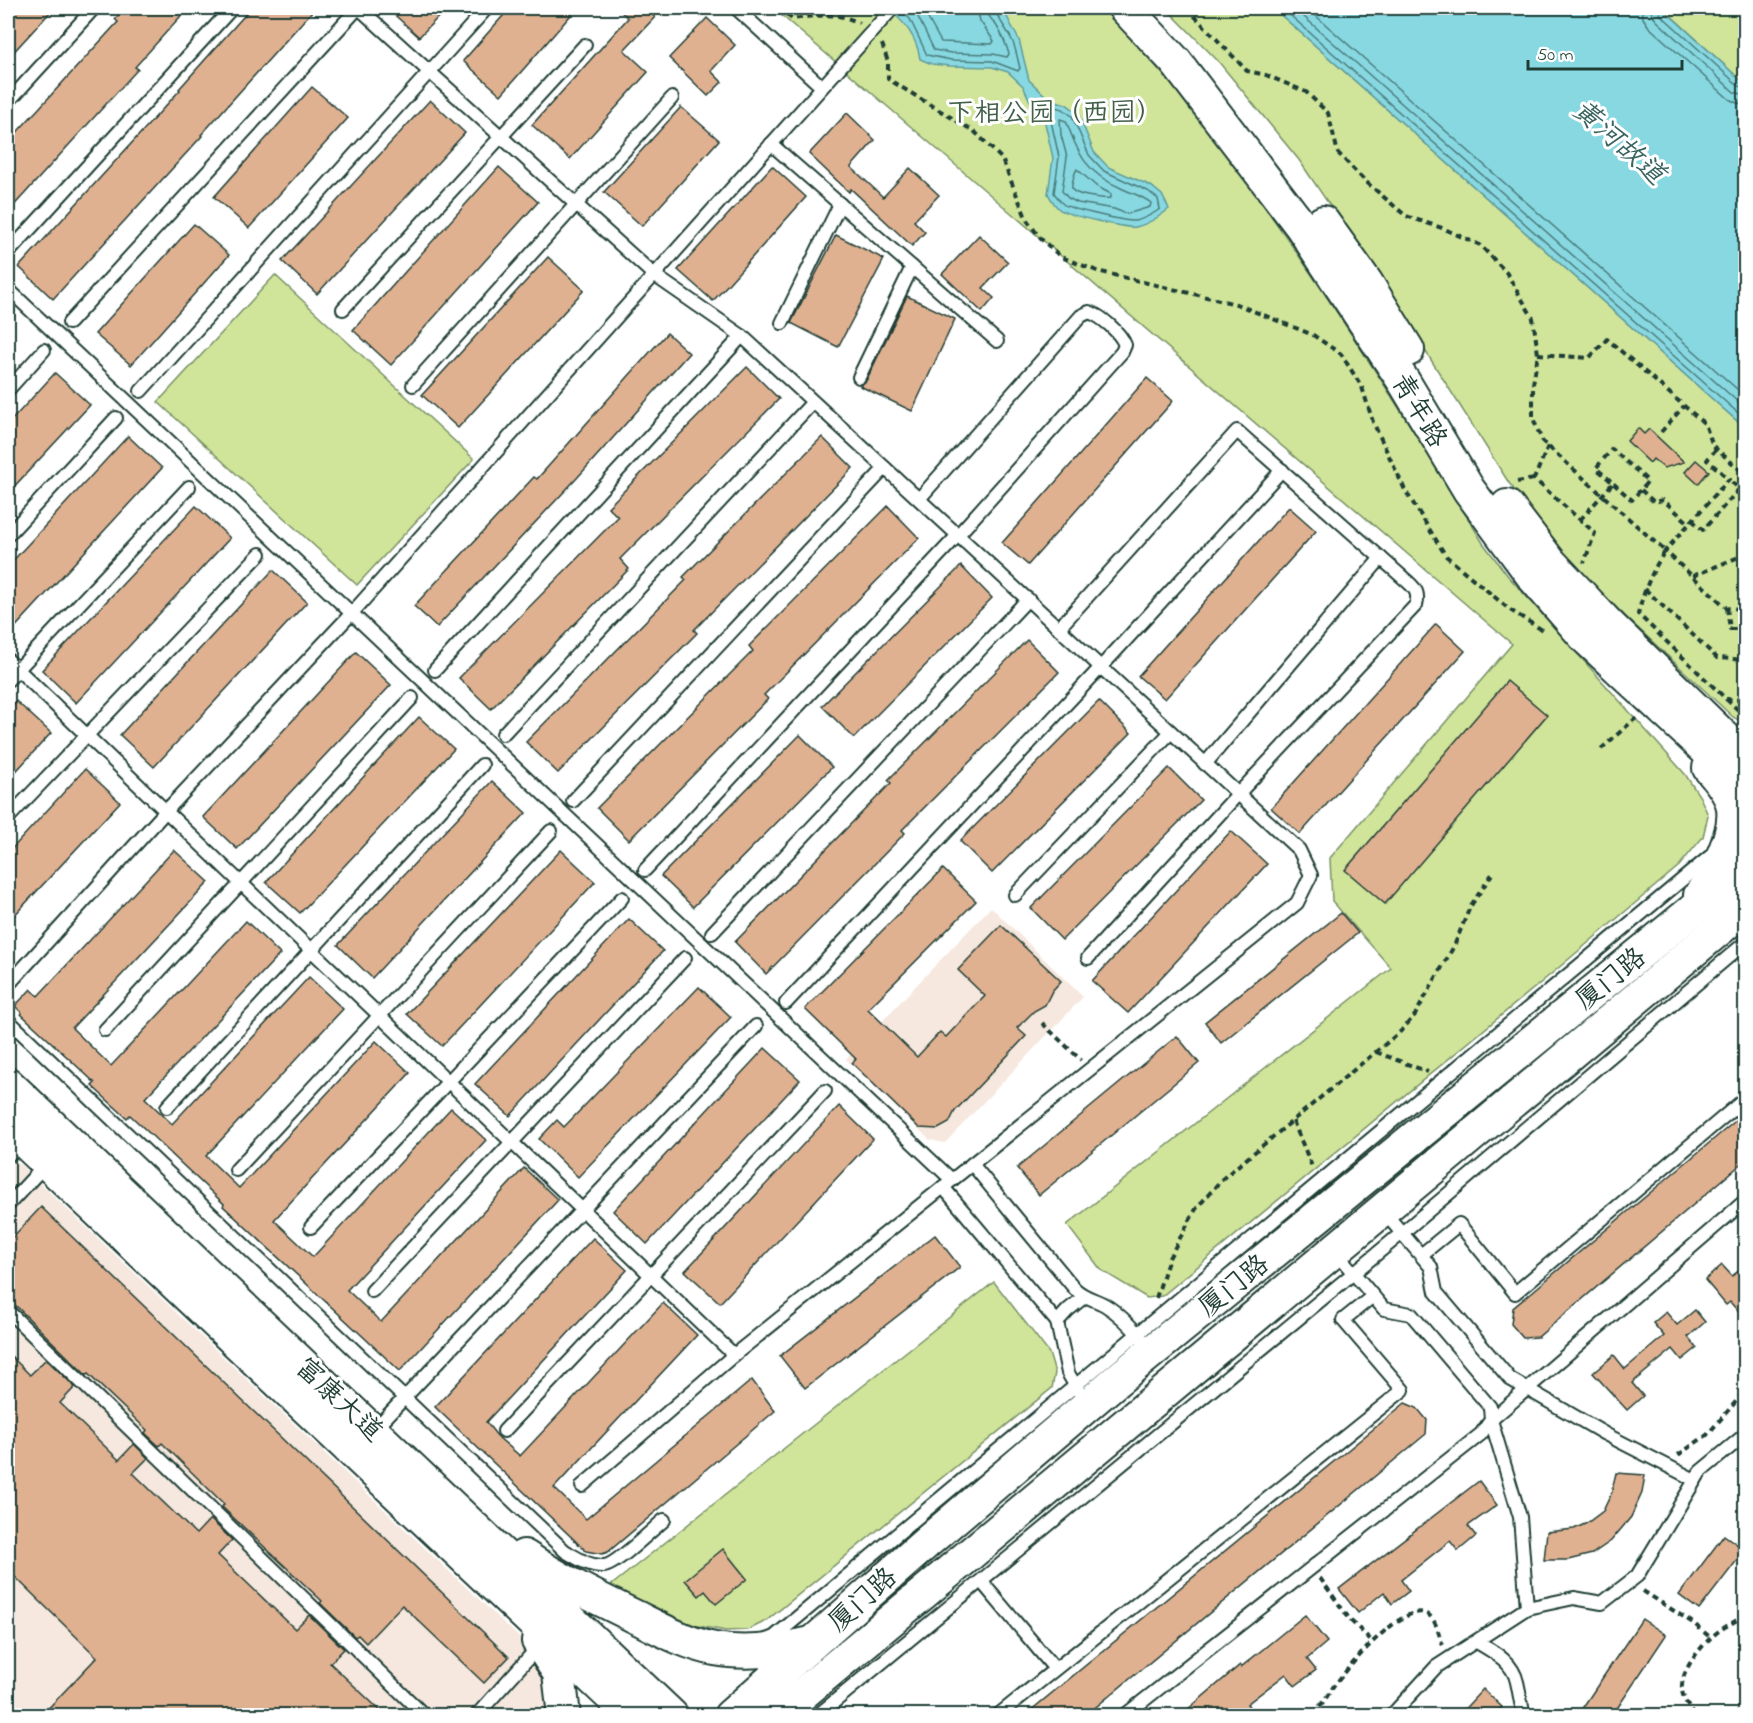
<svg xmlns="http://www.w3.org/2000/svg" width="1753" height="1723" font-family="'Indie Flower','LXGW WenKai TC',sans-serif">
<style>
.built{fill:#f6e8de}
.green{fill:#d0e59a;stroke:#789167;stroke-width:1.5}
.water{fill:#88d8e2;stroke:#5e9a9c;stroke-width:1.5}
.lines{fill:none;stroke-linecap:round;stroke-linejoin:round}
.shore{stroke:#497b7a;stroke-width:1.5}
.building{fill:#e0b191;stroke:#1f3d34;stroke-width:1.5}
.lane-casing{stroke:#1f3d34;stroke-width:16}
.secondary-casing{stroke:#1f3d34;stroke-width:36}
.path{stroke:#1f3d34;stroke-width:4;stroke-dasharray:6 4.5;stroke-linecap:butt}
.lane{stroke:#fff;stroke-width:12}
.secondary{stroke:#fff;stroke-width:32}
.labels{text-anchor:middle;stroke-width:6;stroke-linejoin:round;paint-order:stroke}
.park-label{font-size:27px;fill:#425f48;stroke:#fff}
.street-label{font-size:27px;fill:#1f3d34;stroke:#fff}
.water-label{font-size:28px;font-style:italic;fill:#396460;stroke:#fff}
</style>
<rect width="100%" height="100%" fill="#fff"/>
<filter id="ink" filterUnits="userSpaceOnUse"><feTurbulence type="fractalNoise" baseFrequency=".0167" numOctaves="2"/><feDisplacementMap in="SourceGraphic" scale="12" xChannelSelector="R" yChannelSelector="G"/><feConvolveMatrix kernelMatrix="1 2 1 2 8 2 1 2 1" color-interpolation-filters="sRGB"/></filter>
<g filter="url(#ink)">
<g class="built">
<path d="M991,907L1083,997L945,1143L930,1140L846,1059Z"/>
<path d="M8,1153L526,1644L542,1669L548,1689L550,1715H8Z"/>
</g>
<g class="green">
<path d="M773,8H1101C1171,76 1230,157 1286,237C1355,337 1420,440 1483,543L1508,576L1685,774L1700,797L1708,815L1703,837L1679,866L1556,970L1162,1296L1147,1298L1101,1270L1067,1225L1391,968L1332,901L1330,858L1512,644Z"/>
<path d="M1166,8H1273L1745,428V724L1733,717L1625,616L1573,564L1509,483L1381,281L1299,160L1218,61Z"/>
<path d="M1662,8H1745V84L1665,10Z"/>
<path d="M275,275L474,459L357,585L158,402Z"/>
<path d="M994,1282L1049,1353L1055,1373L1052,1388L766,1621L748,1630L726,1631L682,1623L609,1587Z"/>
</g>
<g class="water">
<path d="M887,8H998L1006,15L1019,40L1029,80L1049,99L1066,104L1078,113L1094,152L1108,167L1151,186L1162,195L1169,209C1159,217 1149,224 1136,227C1128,229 1066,215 1059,209C1055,206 1051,199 1048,194L1053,158L1045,123L1031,103L1023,86L1008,72L992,67L950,66L932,64L920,59C917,37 904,21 887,8Z"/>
<path d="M1273,8H1662L1745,84V428Z"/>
</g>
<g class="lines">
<g class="shore">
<path d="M908,8L917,15L934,50L951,53L993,54L1007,57L1009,54C1006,44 1002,34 996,25C991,18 987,16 987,8"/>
<path d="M922,8L941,42L992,44L994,41L980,21L977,8"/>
<path d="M1282,8L1746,420"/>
<path d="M1294,8L1746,409"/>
<path d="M1307,8L1746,397"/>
<path d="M1642,8L1643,18L1649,27L1729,99L1737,103L1746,104"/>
<path d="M1651,8L1652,14L1656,20L1734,92L1746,95"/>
<path d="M1658,8L1661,15L1739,86L1746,88"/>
<path d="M900,10L910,19L927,55L951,60L992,61L1018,71L1020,68C1017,58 1016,47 1011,38C1007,30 995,14 994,8"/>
<path d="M1043,104L1063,109L1072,116L1089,155L1104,171L1148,191L1158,199L1160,209C1153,214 1144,219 1135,221C1128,222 1069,209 1063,204C1059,201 1057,196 1054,193L1059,157L1051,121L1042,108Z"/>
<path d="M1060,119L1066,121C1079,155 1086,173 1121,188C1131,193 1142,196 1151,203L1150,207L1127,214L1114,209L1078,203L1068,198L1062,191L1067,157L1061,135Z"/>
<path d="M1077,169L1096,186L1111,194V198C1105,199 1074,196 1072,189C1071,184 1075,172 1077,169Z"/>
</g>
</g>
<g class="building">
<path d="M8,8H54L8,58Z"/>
<path d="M125,8H188L135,67L138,69L8,212V142L118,22L115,19Z"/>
<path d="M251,8H315L201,135L202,136L53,299L19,267L180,90L179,89Z"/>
<path d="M387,8H447L419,37Z"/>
<path d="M510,8H577L501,95L463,61Z"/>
<path d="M617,8H645L655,17L624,50L648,72L570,159L532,125L628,18Z"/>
<path d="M707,18L735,45L711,71L722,82L708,96L669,58Z"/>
<path d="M312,87L348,118L249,228L214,197Z"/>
<path d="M430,100L465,133L317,294L282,261Z"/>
<path d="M681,107L719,140L642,226L604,192Z"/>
<path d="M847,113L875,140L851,167L883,197L910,168L939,195L914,221L925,232L912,246L851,189L849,192L809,154Z"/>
<path d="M772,166L806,197L713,301L678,270Z"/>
<path d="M499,167L538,202L391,365L353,330Z"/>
<path d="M194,224L229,255L131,365L95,334Z"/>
<path d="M836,235L884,259L838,347L791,323Z"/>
<path d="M979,235L1008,262L983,288L994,298L982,312L942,274Z"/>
<path d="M548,257L584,290L458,428L422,395Z"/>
<path d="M907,296L955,319L912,411L860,386L866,381Z"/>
<path d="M667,333L689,353L577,478L437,627L414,606L534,477L537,479Z"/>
<path d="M747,367L779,399L620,559L629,569L491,709L459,678L618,517L608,507Z"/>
<path d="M55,373L90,405L8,493V424Z"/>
<path d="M1147,378L1173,401L1028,565L1002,543Z"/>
<path d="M1638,428L1644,434L1649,429L1684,462L1664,468L1653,459L1650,463L1627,441Z"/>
<path d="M128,436L162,468L8,635V566Z"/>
<path d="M822,437L853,468L694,630L697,633L558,773L526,742L686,580L683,577Z"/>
<path d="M1696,460L1709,471L1698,484L1685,472Z"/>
<path d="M196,506L230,538L76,703L42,670Z"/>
<path d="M888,506L919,538L764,695L768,699L629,840L597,808L753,651L749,646Z"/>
<path d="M1289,507L1316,531L1165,699L1138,676Z"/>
<path d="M961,566L992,598L854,738L822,706Z"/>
<path d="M273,570L307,602L154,767L120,735Z"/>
<path d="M1436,624L1465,651L1300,834L1271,808Z"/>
<path d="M1027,640L1059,672L902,830L905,833L766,974L735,942L891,783L888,780Z"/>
<path d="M356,652L391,685L237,849L203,817Z"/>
<path d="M1507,681L1547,715L1385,904L1345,870Z"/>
<path d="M16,701L51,733L8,780V711Z"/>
<path d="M1099,701L1131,733L992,873L960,841Z"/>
<path d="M419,717L454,749L300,913L266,882Z"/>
<path d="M800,735L832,767L693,907L661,876Z"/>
<path d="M1169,768L1201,800L1062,940L1031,908Z"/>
<path d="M85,769L120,802L8,922V853Z"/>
<path d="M492,781L526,813L372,978L338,945Z"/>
<path d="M1231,831L1267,864L1128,1013L1092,981Z"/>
<path d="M174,850L209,882L72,1028L111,1066L246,921L280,954L145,1098L172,1124L309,977L343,1009L206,1156L239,1188L376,1041L410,1073L274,1220L313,1257L451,1108L486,1140L347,1290L381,1322L524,1168L558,1200L400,1371L223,1206L224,1204L130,1115L127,1118L92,1086L95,1083L21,1014L22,1013L15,1006L31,989L38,996Z"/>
<path d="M561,850L595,882L442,1046L407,1014Z"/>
<path d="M943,869L976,901L868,1009L917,1057L940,1032L946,1037L985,996L958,970L1001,925L1061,981L1052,991L1045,1005L1034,1011L1017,1028L1026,1036L955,1111L949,1123L938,1129L919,1128L852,1063L856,1059L805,1009Z"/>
<path d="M1341,913L1358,933L1221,1043L1205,1022Z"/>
<path d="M629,919L663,951L510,1116L475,1084Z"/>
<path d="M699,987L731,1017L578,1177L539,1139L557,1120L564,1127Z"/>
<path d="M1177,1036L1199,1063L1039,1195L1017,1168Z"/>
<path d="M765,1048L800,1080L647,1244L613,1211Z"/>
<path d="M839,1106L873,1139L720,1303L685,1271Z"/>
<path d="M1746,1112V1160L1538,1337L1523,1338L1511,1324L1513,1308Z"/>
<path d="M41,1207L509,1657L484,1683L402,1605L366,1643L358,1635L355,1637L320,1603L322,1601L222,1507L224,1504L162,1443L159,1446L145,1433L147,1430L88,1374L86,1375L8,1298V1242Z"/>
<path d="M935,1235L960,1267L805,1388L780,1356Z"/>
<path d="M593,1238L627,1270L486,1422L498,1437L520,1456L663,1303L697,1335L554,1488L586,1519L752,1380L775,1411L608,1552L602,1554L586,1551L435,1407Z"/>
<path d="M1722,1265L1732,1276L1746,1265V1320L1730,1302L1726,1305L1705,1280Z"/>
<path d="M1695,1310L1705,1322L1688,1337L1697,1348L1682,1360L1673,1349L1632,1383L1643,1396L1627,1410L1593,1373L1614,1355L1625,1369L1664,1336L1653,1323L1666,1312L1677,1325Z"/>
<path d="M8,1353L30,1375L46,1359L75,1387L60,1403L119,1460L134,1444L148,1458L133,1473L196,1534L210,1519L232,1540L218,1555L295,1629L309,1615L344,1649L330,1663L386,1716H41L97,1657L8,1570Z"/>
<path d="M1405,1403L1417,1408L1427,1420L1426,1434L1085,1716H1024Z"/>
<path d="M1616,1473L1645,1475L1642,1493L1631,1517L1611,1541L1592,1554L1568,1560H1544L1547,1532L1574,1529L1587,1523L1603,1511L1611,1494Z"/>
<path d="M1479,1481L1497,1505L1468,1526L1476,1536L1458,1551L1450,1541L1401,1580L1409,1591L1392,1604L1384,1592L1358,1613L1339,1589Z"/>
<path d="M1724,1535L1745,1550L1699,1610L1679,1595Z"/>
<path d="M723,1549L747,1579L716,1604L705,1591L699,1596L685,1580Z"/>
<path d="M1305,1615L1327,1642L1307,1659L1316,1670L1295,1686L1286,1674L1247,1704L1256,1716H1180L1240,1665L1241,1667Z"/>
<path d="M1642,1619L1666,1635L1612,1716H1577Z"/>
<path d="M1483,1689L1502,1707L1494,1716H1458Z"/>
</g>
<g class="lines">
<defs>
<g id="lane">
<path d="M736,8L822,87"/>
<path d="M8,102L94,8"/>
<path d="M771,144L997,341"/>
<path d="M8,253L232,8"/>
<path d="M8,289L952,1180"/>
<path d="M343,309L585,45"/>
<path d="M69,323L358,8"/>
<path d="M782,323L840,204"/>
<path d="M859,377L912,267"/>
<path d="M413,385L672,98"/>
<path d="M8,390L44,350"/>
<path d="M141,391L487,8"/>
<path d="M8,535L116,418"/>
<path d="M1059,628L1237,431L1408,582C1416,589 1419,594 1416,605L1238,794L1088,958"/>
<path d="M8,660L734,1355L1297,903L1311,875L1299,850L742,336L654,275L359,8"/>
<path d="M435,670L742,336"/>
<path d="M8,680L189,487"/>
<path d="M503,734L813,402"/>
<path d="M1205,764L1381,558"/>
<path d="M573,801L885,468"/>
<path d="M8,818L260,554"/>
<path d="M645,870L958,535L1122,352L1125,345C1120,332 1101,316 1089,312L1081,316L919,499"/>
<path d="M1015,895L1171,732"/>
<path d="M712,933L1028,599"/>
<path d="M8,985L166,811L352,613L893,8"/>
<path d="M786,1003L1101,667L1282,470"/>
<path d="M8,1020L565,1551C577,1558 590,1567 604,1566C616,1565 653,1529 664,1520"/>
<path d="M105,1030L412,698"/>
<path d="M167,1107L482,765"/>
<path d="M8,1156L23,1140"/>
<path d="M972,1164L1075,1289C1084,1298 1095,1299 1105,1305C1120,1314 1131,1326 1142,1339"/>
<path d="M236,1170L551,831"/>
<path d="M943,1187L1057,1322L1068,1373L1079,1392"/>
<path d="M8,1205L46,1164"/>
<path d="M1383,1211L1431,1267L1436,1292L1510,1379L1605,1434L1695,1480"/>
<path d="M311,1227L622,898"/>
<path d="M1421,1255L1459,1224L1515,1293L1746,1098"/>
<path d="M372,1291L685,958"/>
<path d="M8,1311L425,1716"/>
<path d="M1057,1322L1068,1310L1084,1297"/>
<path d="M374,1430L756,1026"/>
<path d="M504,1431L825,1091"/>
<path d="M582,1486L734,1355"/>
<path d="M981,1581L1055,1669"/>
<path d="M1527,1608L1520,1517L1491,1420L1746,1200"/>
<path d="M766,1640L774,1637L1713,854"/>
<path d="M1477,1642C1494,1652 1513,1662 1517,1682C1520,1694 1520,1704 1525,1716"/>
<path d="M476,1716L540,1645"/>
<path d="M817,1716L1402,1233L1746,942"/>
<path d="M997,1716L1403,1390L1343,1320L1373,1296"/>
<path d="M1124,1716L1481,1434L1491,1420L1490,1407L1411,1314L1384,1309L1334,1250"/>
<path d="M1391,1716L1436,1667L1527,1608L1574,1598L1602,1603L1637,1576L1700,1472L1746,1434"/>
<path d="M1742,1716L1746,1713"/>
</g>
<g id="secondary">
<path d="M1125,8L1175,61L1301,226L1404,382L1469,490L1534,578L1586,638L1746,787"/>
<path d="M1323,222L1366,282L1408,350"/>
<path d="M1507,506L1550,562L1607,623L1745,757"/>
<path d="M1700,895C1716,874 1739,830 1732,803C1728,790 1717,777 1709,768"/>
<path d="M8,1084L672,1716"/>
<path d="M8,1126L632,1716"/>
<path d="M524,1556C560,1580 599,1599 638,1618C662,1630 688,1644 715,1649C747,1655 780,1650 811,1643"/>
<path d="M538,1641L559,1673L564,1716"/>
<path d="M730,1716L927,1542L1117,1380L1746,867"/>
<path d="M776,1716L1746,907"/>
</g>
</defs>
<use href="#lane" class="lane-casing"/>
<use href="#secondary" class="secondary-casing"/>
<g class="path">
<path d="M779,8L792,19C815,16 837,11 859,23"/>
<path d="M1187,8L1247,71L1266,75L1306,92L1328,113L1338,153L1365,181L1406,216L1442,228L1480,245L1506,272L1533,318L1538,354L1533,384V418L1542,441L1665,551C1652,571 1644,590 1638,614L1726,699L1746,700"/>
<path d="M882,44L888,62V79L975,132L1002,159L1027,220L1041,239L1061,257L1097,271L1236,304L1313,335L1341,354L1362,387L1373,422L1405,490L1446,556L1510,610L1544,631"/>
<path d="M1538,354L1589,358L1607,339L1705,424L1713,446L1746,475"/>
<path d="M1661,432L1684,406"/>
<path d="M1548,446L1534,479L1595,533L1584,563"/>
<path d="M1716,449L1707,460L1729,479L1665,551L1727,608L1746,609"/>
<path d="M1517,482L1534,479"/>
<path d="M1641,490L1654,502L1663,500L1689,523"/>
<path d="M1580,520L1613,483L1596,468L1612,449L1648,481L1632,500L1613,483"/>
<path d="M1692,520L1703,530L1739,489L1729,479"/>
<path d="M1693,576L1746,554"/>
<path d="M1645,589L1717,658L1746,660"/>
<path d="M1727,608L1730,629H1746"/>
<path d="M1726,699L1746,717"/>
<path d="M1601,749L1636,718"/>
<path d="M1042,1023L1081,1060"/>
<path d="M1376,1052L1428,1072"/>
<path d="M1293,1121L1313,1169"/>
<path d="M1156,1298L1169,1258L1196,1209L1222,1179L1401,1031L1415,1015L1454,946L1470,907L1494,871"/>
<path d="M1678,1455L1707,1435L1746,1390"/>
<path d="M1320,1578L1351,1621L1373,1642"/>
<path d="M1643,1591L1693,1623L1711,1638"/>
<path d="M1740,1700L1742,1662L1746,1652"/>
<path d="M1301,1716C1306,1713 1313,1712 1318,1708C1324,1702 1329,1693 1334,1686C1347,1669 1407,1595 1430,1616C1437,1622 1439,1637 1443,1645"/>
<path d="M1694,1716C1689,1708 1683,1699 1682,1690C1680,1671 1701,1646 1714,1635C1724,1626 1736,1622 1746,1614"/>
</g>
<use href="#lane" class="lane"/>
<use href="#secondary" class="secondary"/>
</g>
</g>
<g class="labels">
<g class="park-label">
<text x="1055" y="121">下相公园（西园）</text>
</g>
<g class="street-label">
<text transform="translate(1420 410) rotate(59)" y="9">青年路</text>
<text transform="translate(1610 978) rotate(-39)" y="9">厦门路</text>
<text transform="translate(1233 1285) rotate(-39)" y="9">厦门路</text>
<text transform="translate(340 1399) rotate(43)" y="9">富康大道</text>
<text transform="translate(862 1599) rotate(-42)" y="9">厦门路</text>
</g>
<g class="water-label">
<text transform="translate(1620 141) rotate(41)" y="10">黄河故道</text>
</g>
</g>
<rect width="1753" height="1723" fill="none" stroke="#fff" stroke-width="30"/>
<rect x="15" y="15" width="1723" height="1693" fill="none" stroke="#1f3d34" stroke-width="2" filter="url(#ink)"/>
<path d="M1528 60v9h154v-9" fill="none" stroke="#1f3d34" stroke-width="3"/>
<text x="1537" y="60" font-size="18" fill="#1f3d34" stroke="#ffffff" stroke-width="4.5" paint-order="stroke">50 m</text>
</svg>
